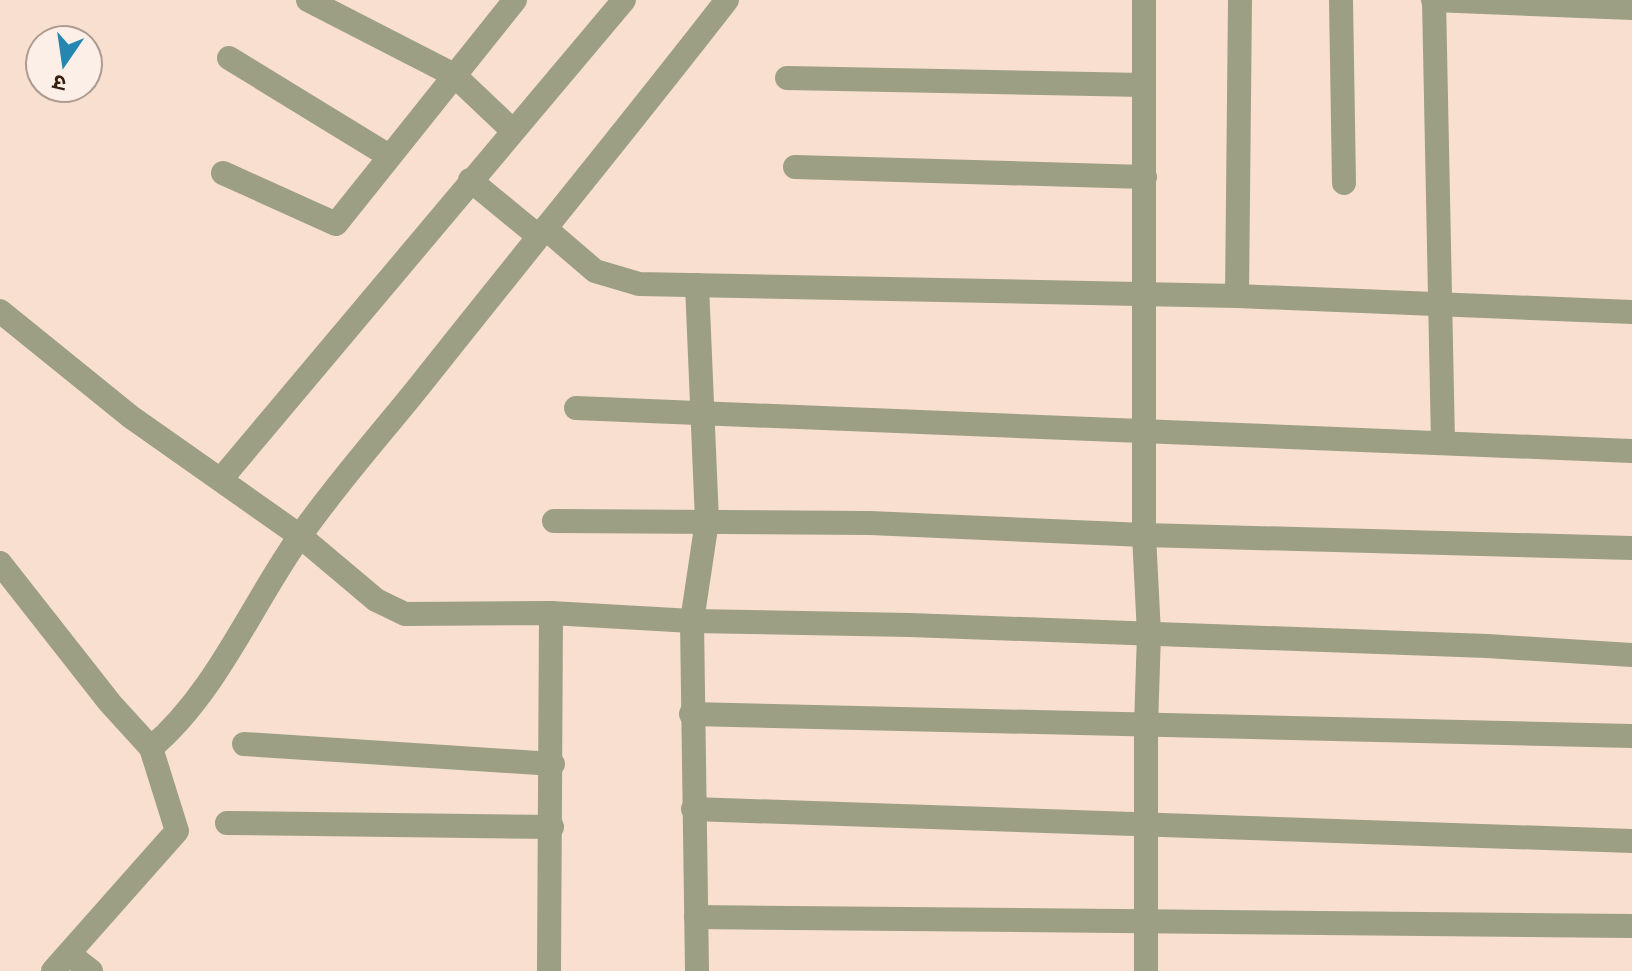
<svg xmlns="http://www.w3.org/2000/svg" width="1632" height="971" font-family="'Work Sans','Noto Sans Devanagari',sans-serif">
<style>
.lines{fill:none;stroke-linecap:round;stroke-linejoin:round}
.street{stroke:#9c9f84;stroke-width:24}
</style>
<rect width="100%" height="100%" fill="#f8dfd0"/>
<g class="lines">
<g class="street">
<path d="M308,0L454,75L512,130"/>
<path d="M1144,0V535L1149,634L1146,726V971"/>
<path d="M1341,0L1344,183"/>
<path d="M1433,0L1632,8"/>
<path d="M1434,0L1443,443"/>
<path d="M229,58L389,156"/>
<path d="M787,78L1143,85"/>
<path d="M795,167L1145,177"/>
<path d="M223,173L336,224L515,0"/>
<path d="M470,180L538,236"/>
<path d="M545,228L595,271L639,284L1237,296L1632,312"/>
<path d="M1237,296L1240,0"/>
<path d="M0,311L131,417L300,536L376,600L405,614L551,613L692,621L910,625L1487,646L1632,655"/>
<path d="M576,408L1632,451"/>
<path d="M222,478L624,0"/>
<path d="M554,521L870,523L1144,535L1632,548"/>
<path d="M0,563L110,703L151,748L177,831L53,971"/>
<path d="M691,714L1632,736"/>
<path d="M244,744L553,764"/>
<path d="M151,748C217,692 251,605 300,536C337,483 381,434 421,384C523,255 627,129 727,0"/>
<path d="M693,809L1632,841"/>
<path d="M227,823L552,827"/>
<path d="M696,917L1632,926"/>
<path d="M69,954L91,971"/>
<path d="M549,971L551,613"/>
<path d="M697,971L692,621L707,521L697,285"/>
</g>
</g>
<g transform="translate(64 64) rotate(193)"><circle r="38" fill="#fcefe7" stroke="#ac9b91" stroke-width="2"/>
<path d="M0-6L14 30L0 20L-14 30Z" fill="#2686b2"/>
<text y="-12" font-size="22" font-weight="bold" text-anchor="middle" fill="#351e0f">उ</text>
</g>
</svg>
